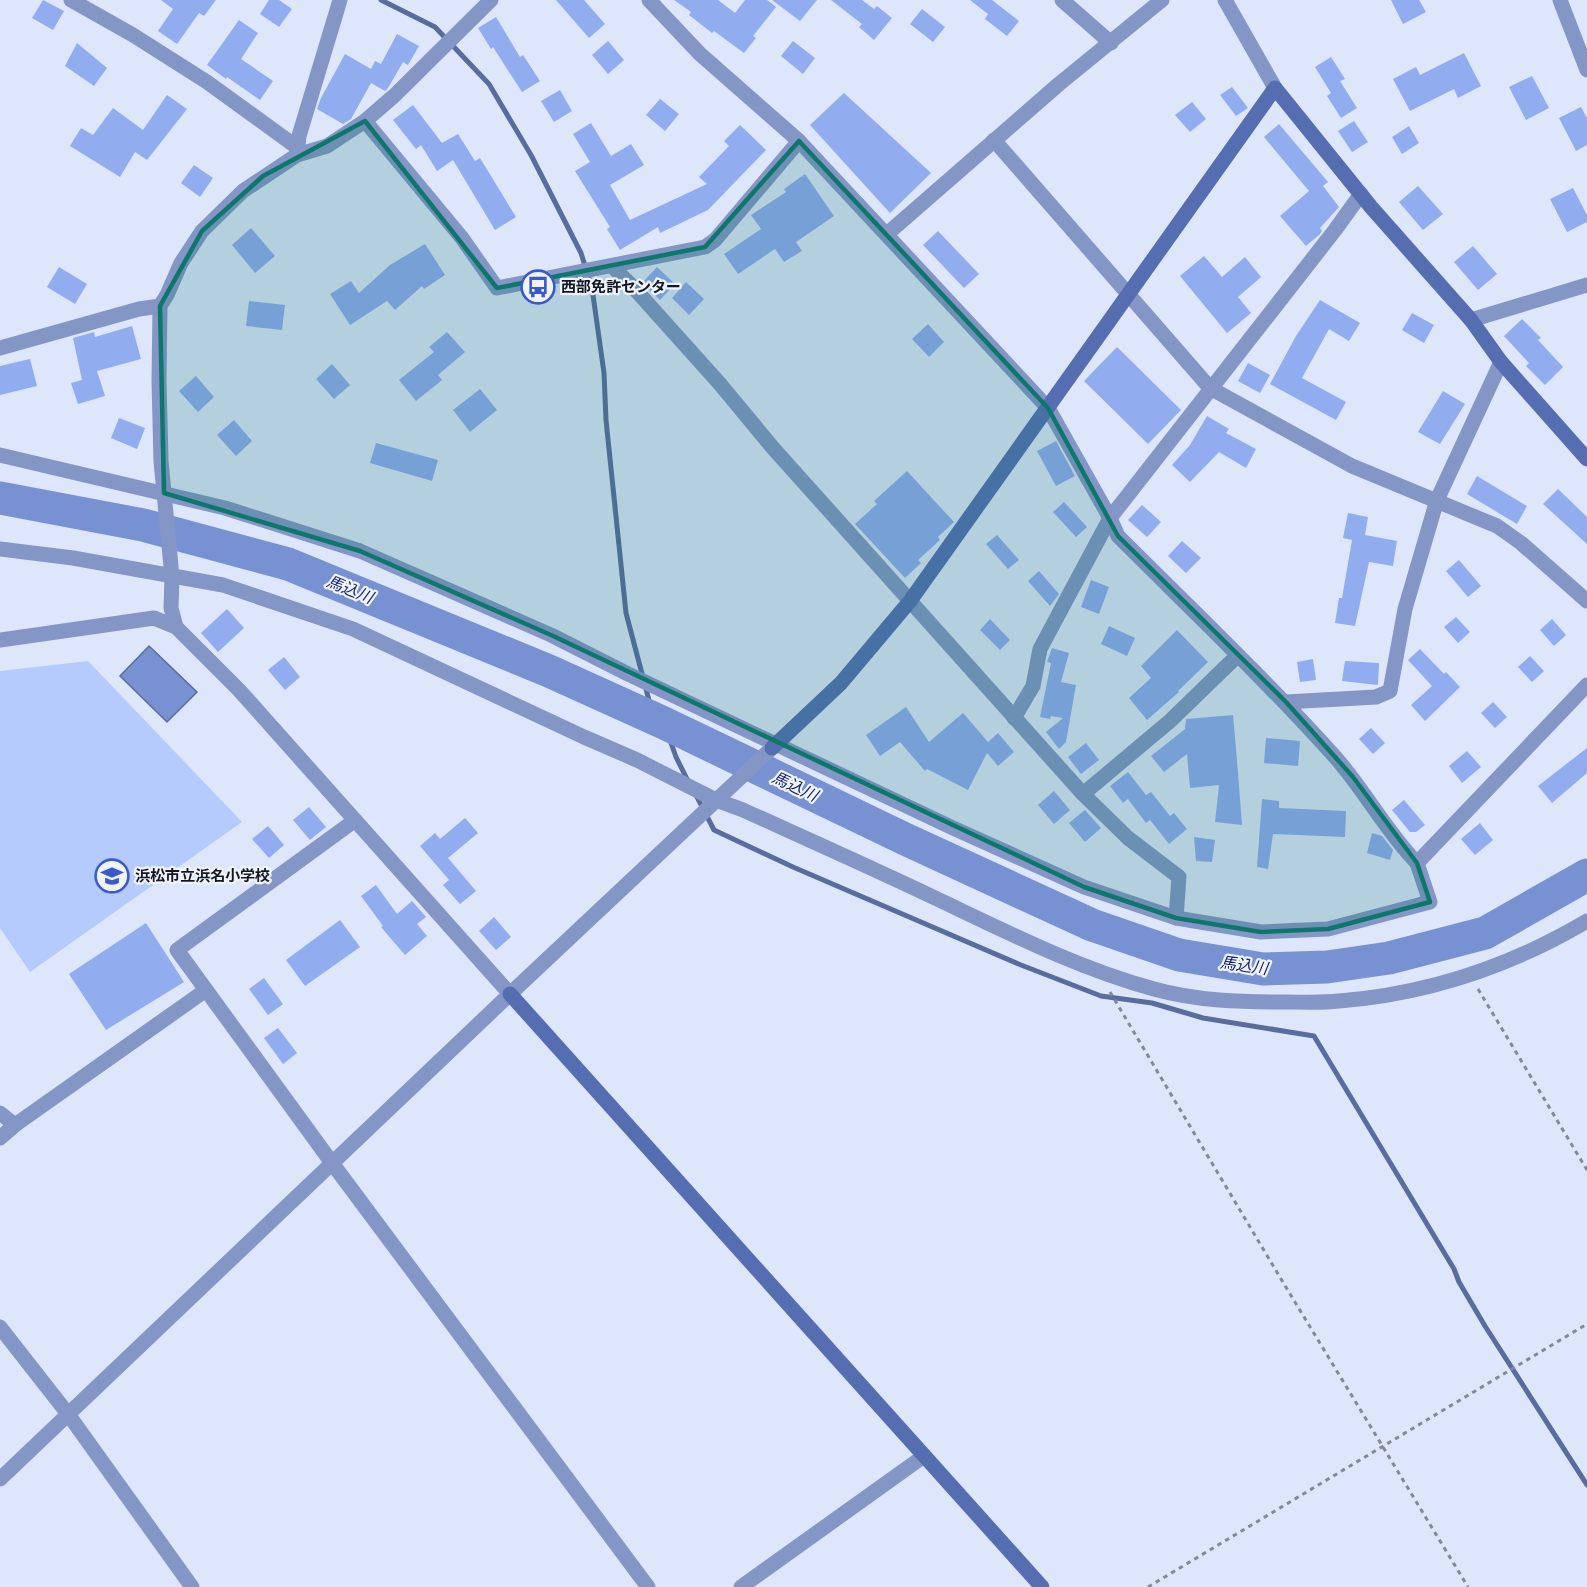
<svg xmlns="http://www.w3.org/2000/svg" width="1587" height="1587" font-family="'Fira Sans Condensed','Noto Sans JP',sans-serif">
<style>
.green{fill:#b5cafd}
.water{fill:#7891d3;stroke:#596c9e;stroke-width:1.5}
.lines{fill:none;stroke-linecap:round;stroke-linejoin:round}
.stream{stroke:#596c9e;stroke-width:5}
.river{stroke:#7891d3;stroke-width:33}
.building{fill:#92acf0}
.path{stroke:#83899a;stroke-width:3;stroke-dasharray:4.5 4.5;stroke-linecap:butt}
.street{stroke:#8496c5;stroke-width:15}
.secondary{stroke:#556eb2;stroke-width:15}
.marked{fill:#0f766e;fill-opacity:0.2;stroke:#0f766e;stroke-width:4.5;stroke-linejoin:round}
.labels{text-anchor:middle;stroke-width:4.5;stroke-linejoin:round;paint-order:stroke}
.poi-label{font-size:15px;font-weight:bold;fill:#121723;stroke:#f0f3fa;text-anchor:start}
.water-label{font-size:16px;font-style:italic;fill:#142571;stroke:#f0f3fa}
</style>
<rect width="100%" height="100%" fill="#dee6fb"/>
<path class="green" d="M88,661L242,822L30,972L0,928V671Z"/>
<path class="water" d="M149,646L197,692L167,722L120,676Z"/>
<g class="lines">
<g class="stream">
<path d="M381,0L435,27L489,84L531,155L581,253L592,288L604,373L606,420L626,613L651,708L664,723L676,757L689,783"/>
<path d="M695,793L714,830L793,867L1021,965L1101,996L1152,1003L1203,1018L1314,1036L1454,1269L1459,1282L1485,1326L1587,1485"/>
</g>
<path class="river" d="M0,498L143,525L288,564L549,671L664,723L905,839L1092,925L1179,955L1263,969L1327,967L1389,958L1485,933L1587,875"/>
</g>
<g class="building">
<path d="M43,0L64,11L53,30L32,18Z"/>
<path d="M161,0H216L204,16L199,13L177,44L158,31L173,9Z"/>
<path d="M269,0H279L292,9L279,27L260,14Z"/>
<path d="M556,0H584L605,24L589,38Z"/>
<path d="M674,0H718L735,13L745,0H767L776,7L753,36L756,38L744,53L714,31L712,33L689,15L691,12Z"/>
<path d="M772,0H817L800,21Z"/>
<path d="M831,0H862L874,9L877,6L892,18L874,40L859,27L862,24Z"/>
<path d="M970,0H992L1019,21L1007,36L985,19L988,14Z"/>
<path d="M1391,0H1419L1426,12L1403,24Z"/>
<path d="M922,9L945,27L933,42L910,24Z"/>
<path d="M496,17L520,57L523,55L540,81L522,92L493,47L491,49L478,28Z"/>
<path d="M239,20L258,33L241,59L273,81L260,100L227,77L226,79L207,65Z"/>
<path d="M397,34L419,46L408,65L403,62L388,88L385,91L371,83L351,119L343,124L317,109L321,98L345,54L371,69L375,61L381,64Z"/>
<path d="M608,41L624,60L608,74L592,55Z"/>
<path d="M793,41L815,58L803,74L781,56Z"/>
<path d="M77,43L107,68L94,86L65,66Z"/>
<path d="M1464,53L1481,86L1458,98L1454,89L1410,111L1393,79L1416,67L1420,75Z"/>
<path d="M1331,57L1345,79L1340,81L1357,108L1341,118L1327,96L1331,93L1315,67Z"/>
<path d="M1532,76L1549,108L1526,120L1509,87Z"/>
<path d="M1232,87L1248,108L1236,116L1220,95Z"/>
<path d="M560,90L572,111L554,122L541,101Z"/>
<path d="M844,93L931,173L890,213L810,125Z"/>
<path d="M167,95L187,109L147,160L135,152L120,177L70,146L81,128L93,135L113,108L143,130Z"/>
<path d="M660,99L679,114L665,131L646,115Z"/>
<path d="M1192,102L1206,119L1190,132L1175,115Z"/>
<path d="M413,105L442,143L458,134L475,161L480,158L516,217L495,230L453,160L437,171L421,145L416,149L393,120Z"/>
<path d="M1581,107L1587,118V145L1576,151L1559,118Z"/>
<path d="M1354,121L1368,142L1352,152L1338,131Z"/>
<path d="M591,123L611,156L631,144L644,165L610,185L630,220L707,184L699,177L729,146L724,141L740,125L766,150L708,210L660,233L658,227L620,250L607,229L610,227L575,171L590,162L573,134Z"/>
<path d="M1279,124L1328,182L1323,186L1339,207L1320,228L1322,231L1320,234L1306,246L1280,216L1309,191L1264,137Z"/>
<path d="M1409,126L1419,143L1402,154L1392,137Z"/>
<path d="M194,165L213,178L200,197L181,183Z"/>
<path d="M805,174L834,216L796,242L802,251L784,262L775,249L738,274L724,254L761,229L751,215L786,192L784,189Z"/>
<path d="M1418,186L1443,214L1423,230L1399,202Z"/>
<path d="M1573,188L1587,215V222L1567,232L1550,199Z"/>
<path d="M251,228L275,256L255,273L232,245Z"/>
<path d="M938,231L979,274L964,288L923,245Z"/>
<path d="M425,244L445,275L424,289L422,286L395,310L387,301L350,325L330,294L351,281L359,293L390,265Z"/>
<path d="M1473,246L1497,274L1478,290L1454,262Z"/>
<path d="M1204,256L1222,277L1245,257L1261,277L1238,297L1251,313L1227,333L1180,276Z"/>
<path d="M59,267L87,284L75,304L47,287Z"/>
<path d="M657,267L675,284L660,300L642,283Z"/>
<path d="M686,282L704,299L689,315L672,298Z"/>
<path d="M1320,300L1360,323L1349,341L1329,329L1302,378L1346,402L1336,420L1270,384L1296,336Z"/>
<path d="M249,301L285,305L282,330L246,326Z"/>
<path d="M1412,313L1434,325L1424,343L1402,330Z"/>
<path d="M1522,319L1541,338L1538,340L1563,367L1545,385L1526,366L1529,363L1504,336Z"/>
<path d="M928,324L944,342L929,357L912,339Z"/>
<path d="M132,326L141,359L97,371L105,396L78,404L71,383L82,380L73,338L94,332L95,337Z"/>
<path d="M447,332L465,352L438,375L442,380L416,401L399,380L434,352L429,347Z"/>
<path d="M1117,347L1181,410L1148,444L1084,381Z"/>
<path d="M30,359L37,386L0,395V366Z"/>
<path d="M1248,363L1270,375L1260,393L1238,381Z"/>
<path d="M332,364L350,385L334,399L316,379Z"/>
<path d="M196,376L214,397L198,412L179,391Z"/>
<path d="M480,389L497,410L470,432L453,410Z"/>
<path d="M1443,391L1465,404L1440,444L1418,432Z"/>
<path d="M1207,416L1229,429L1226,433L1256,449L1246,468L1219,452L1190,482L1172,465L1190,445Z"/>
<path d="M119,418L145,428L137,449L111,438Z"/>
<path d="M234,420L252,441L236,456L217,435Z"/>
<path d="M1056,441L1075,476L1056,486L1037,451Z"/>
<path d="M376,443L438,460L432,481L370,463Z"/>
<path d="M907,471L954,522L938,537L940,540L918,560L921,563L905,578L855,524L877,504L874,501Z"/>
<path d="M1477,476L1527,506L1517,524L1467,494Z"/>
<path d="M1558,489L1587,517V544L1543,504Z"/>
<path d="M1064,502L1087,527L1076,537L1053,512Z"/>
<path d="M1142,505L1161,522L1147,537L1128,520Z"/>
<path d="M1348,513L1368,517L1365,535L1397,541L1393,566L1369,562L1355,626L1335,623L1339,598H1342L1352,540L1343,538Z"/>
<path d="M997,535L1019,560L1008,569L986,544Z"/>
<path d="M1182,541L1201,558L1186,573L1168,556Z"/>
<path d="M1459,560L1481,586L1468,597L1446,571Z"/>
<path d="M1039,571L1059,594L1050,606L1028,581Z"/>
<path d="M1091,580L1109,587L1099,614L1081,607Z"/>
<path d="M227,609L244,628L218,652L201,633Z"/>
<path d="M1456,617L1470,632L1458,643L1444,627Z"/>
<path d="M990,619L1010,640L1000,650L980,630Z"/>
<path d="M1552,619L1566,635L1554,646L1540,630Z"/>
<path d="M1109,626L1135,638L1127,656L1101,644Z"/>
<path d="M1177,630L1208,662L1178,691L1179,692L1147,720L1129,698L1151,678L1141,666Z"/>
<path d="M1052,648L1069,653L1061,682L1076,685L1066,742L1059,749L1046,732L1063,718L1051,716L1050,719L1040,717L1051,663L1047,662Z"/>
<path d="M1420,649L1444,674L1446,672L1460,687L1425,721L1411,705L1432,686L1408,660Z"/>
<path d="M1530,656L1544,671L1532,682L1518,667Z"/>
<path d="M284,657L300,677L285,690L268,670Z"/>
<path d="M1313,659L1316,680L1300,682L1297,662Z"/>
<path d="M1345,661L1379,663L1378,685L1342,681Z"/>
<path d="M1493,702L1507,717L1495,728L1481,713Z"/>
<path d="M906,707L929,742L963,713L988,742L998,733L1014,752L998,766L987,753L968,790L927,769L925,771L900,742L880,756L866,735Z"/>
<path d="M1233,715L1237,760L1242,825L1215,822L1219,785L1190,788L1187,754L1164,772L1151,756L1185,729L1186,719Z"/>
<path d="M1371,728L1385,743L1373,754L1359,739Z"/>
<path d="M1266,738L1300,741L1298,766L1264,763Z"/>
<path d="M1086,743L1099,760L1081,774L1068,757Z"/>
<path d="M1587,748V773L1552,803L1538,786Z"/>
<path d="M1467,751L1481,767L1462,783L1449,766Z"/>
<path d="M1128,772L1146,795L1151,792L1170,816L1174,813L1187,829L1169,844L1150,820L1146,823L1128,799L1123,803L1110,786Z"/>
<path d="M1054,791L1070,810L1054,824L1038,805Z"/>
<path d="M1262,799L1279,801V808L1346,811L1345,837L1273,834L1268,869L1257,867Z"/>
<path d="M1404,800L1425,825L1416,832H1410L1392,810Z"/>
<path d="M309,807L326,827L310,840L293,820Z"/>
<path d="M1085,810L1101,828L1085,842L1069,823Z"/>
<path d="M465,818L478,833L448,858L476,891L460,904L443,885L449,880L420,846L435,833L440,839Z"/>
<path d="M1480,823L1493,840L1475,855L1461,839Z"/>
<path d="M268,826L284,845L269,858L252,839Z"/>
<path d="M1372,833L1382,836L1393,850L1390,860L1367,853Z"/>
<path d="M1194,837L1215,840L1212,862L1196,861Z"/>
<path d="M376,885L397,914L412,901L426,917L417,924L427,936L405,955L381,927L383,926L361,896Z"/>
<path d="M494,917L511,937L496,950L479,931Z"/>
<path d="M340,920L360,947L305,986L286,960Z"/>
<path d="M146,923L184,982L106,1030L69,974Z"/>
<path d="M264,978L283,1004L268,1015L249,989Z"/>
<path d="M278,1028L297,1053L283,1064L264,1038Z"/>
</g>
<g class="lines">
<g class="path">
<path d="M1478,989L1587,1170"/>
<path d="M1110,992L1284,1284L1468,1587"/>
<path d="M1148,1587L1587,1324"/>
</g>
<g class="street">
<path d="M71,0L133,35L207,82L298,148"/>
<path d="M649,0L700,54L799,141L1048,408L1110,518L1118,536C1191,609 1267,681 1336,758C1365,791 1386,831 1417,863L1587,685"/>
<path d="M1062,0L1111,43"/>
<path d="M1225,0L1275,88"/>
<path d="M1560,0L1587,70"/>
<path d="M365,121L462,238L497,288L705,247L715,240L799,141"/>
<path d="M994,140L1210,388L1352,466L1497,526L1521,543L1587,601"/>
<path d="M297,155L299,136L340,0"/>
<path d="M887,234L1059,84L1162,0"/>
<path d="M612,266L633,287L720,384L773,448L1083,794L1128,838L1179,877L1176,918"/>
<path d="M1471,320L1587,285"/>
<path d="M0,348L139,309L160,306"/>
<path d="M0,455L225,508L360,551L551,635L628,674L953,828L1084,887L1176,918L1261,932L1328,929L1430,902L1417,863"/>
<path d="M0,549L73,558L223,585L353,629L584,737L637,760L716,800L743,810C807,839 870,867 933,897C1005,931 1077,968 1154,989C1197,1001 1241,1002 1285,1002C1303,1002 1321,1003 1339,1001C1428,994 1511,966 1587,921"/>
<path d="M176,627L171,608L172,577L161,461L159,381L160,306L167,295L181,263L202,231L243,191L297,155L327,146L365,121L395,95L491,0"/>
<path d="M0,640L154,618L176,627L239,690L510,994"/>
<path d="M1286,702L1376,697L1390,691L1405,609L1437,500L1501,362"/>
<path d="M1014,718L1033,686L1040,649L1110,518L1335,230L1361,194"/>
<path d="M1083,794L1170,721L1237,656"/>
<path d="M354,821L177,950L332,1163L648,1587"/>
<path d="M0,1113L15,1125"/>
<path d="M0,1138L15,1125L206,990"/>
<path d="M0,1327L68,1414L192,1587"/>
<path d="M0,1479L510,994L772,748"/>
<path d="M741,1587L924,1456"/>
</g>
<g class="secondary">
<path d="M772,748L841,683L910,601L1275,88L1371,207L1471,320L1501,362L1587,459"/>
<path d="M510,994L1042,1587"/>
</g>
</g>
<path class="marked" d="M365,121L497,288L705,247L799,141L1048,408L1118,536L1286,702L1353,777L1417,863L1430,902L1328,929L1261,932L1176,918L1084,887L551,635L360,551L164,493L160,306L202,231L263,176Z"/>
<defs>
<symbol id="bus-ring" viewBox="-11 -11 22 22"><circle r="9.5" fill="#f0f3fa" stroke="#3a5acc" stroke-width="1.5"/><path d="M-5-6H5V4H4V6H2V4H-2V6H-4V4H-5ZM-3.5-4V0h7V-4ZM-3.5 1.2v1.5H-2V1.2ZM2 1.2v1.5H3.5V1.2Z" fill="#3a5acc"/></symbol>
<symbol id="school-ring" viewBox="-11 -11 22 22"><circle r="9.5" fill="#f0f3fa" stroke="#3a5acc" stroke-width="1.5"/><path d="M0-5L7-2L0 1L-7-2ZM-4 1L0 2.5L4 1V4Q0 6-4 4Z" fill="#3a5acc"/></symbol>
</defs>
<g fill-rule="evenodd">
<use href="#bus-ring" x="519" y="268" width="38" height="38"/>
<use href="#school-ring" x="93" y="857" width="38" height="38"/>
</g>
<g class="labels">
<g class="poi-label">
<text x="561" y="292">西部免許センター</text>
<text x="135" y="881">浜松市立浜名小学校</text>
</g>
<g class="water-label">
<text transform="translate(350 589) rotate(22)" y="6">馬込川</text>
<text transform="translate(795 786) rotate(25)" y="6">馬込川</text>
<text transform="translate(1244 965) rotate(8)" y="6">馬込川</text>
</g>
</g>
</svg>
